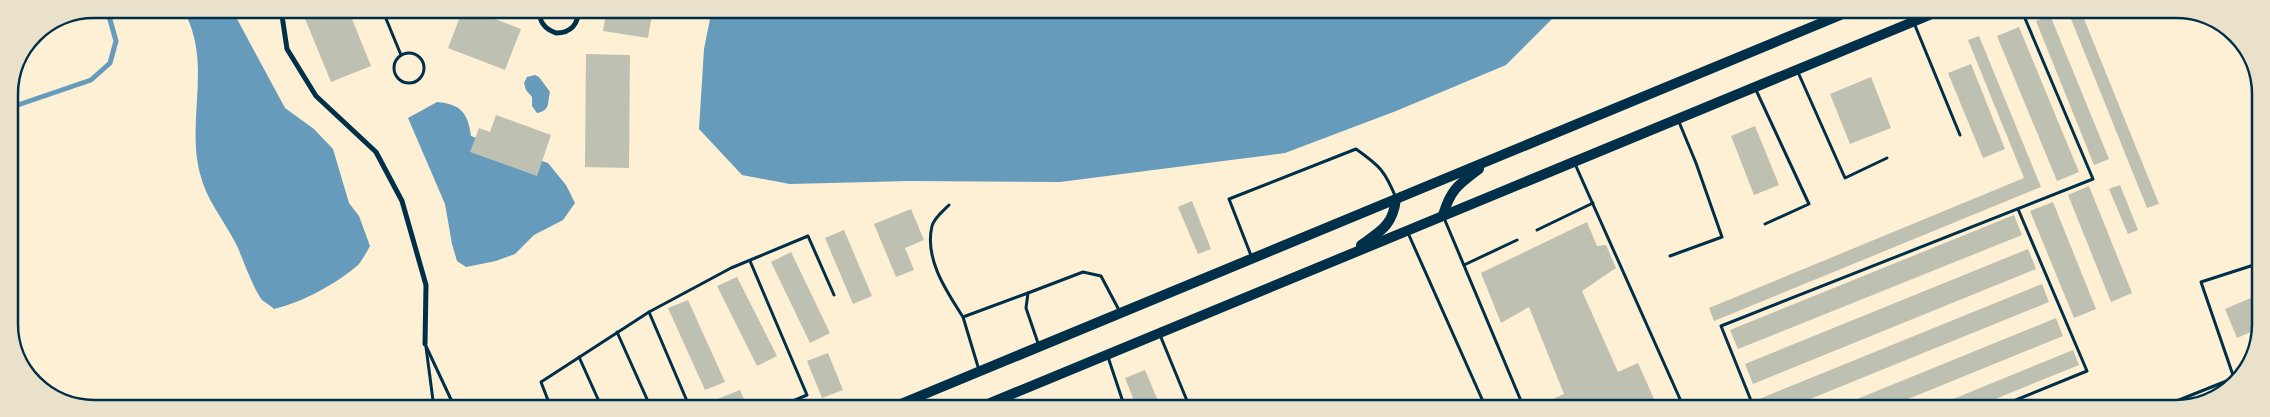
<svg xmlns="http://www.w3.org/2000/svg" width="2270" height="417" font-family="'Golos Text',sans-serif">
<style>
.water{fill:#669bbc}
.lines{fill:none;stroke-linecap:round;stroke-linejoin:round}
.stream{stroke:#669bbc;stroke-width:5}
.building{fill:#bec0b2}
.service{stroke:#003049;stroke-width:3}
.minor{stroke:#003049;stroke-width:5}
.primary{stroke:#003049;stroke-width:10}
.rim{fill:none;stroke:#003049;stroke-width:2.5}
</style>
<rect width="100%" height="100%" fill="#fdf0d5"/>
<g class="water">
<path d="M195,9H203L209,13L226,10L236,17L285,108L314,129L333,149L349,203L359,216L370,246C366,253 362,261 357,266C334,285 303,302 274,309C271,306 266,303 262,300C255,292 243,260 238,248C227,224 208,203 201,177C185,123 212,68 186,15Z"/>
<path d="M712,9H1562L1506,65L1396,111L1285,153L1060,182L909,181L790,184L742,175L699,129L704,49Z"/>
<path d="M535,75L539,77L550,92C547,103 551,110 537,113L532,106V97L526,90L524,83L527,77Z"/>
<path d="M437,102C461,104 468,113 471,136L548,163L566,185L575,203L563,220L534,235L515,254L496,261L466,267L457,261L452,244L445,204L408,118Z"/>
</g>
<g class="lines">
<path class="stream" d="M9,108L91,80L110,63L116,41L107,9"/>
</g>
<g class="building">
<path d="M301,9H348L371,66L331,82Z"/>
<path d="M463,9H468L521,29L505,70L448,48Z"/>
<path d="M607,9H653L648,38L603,31Z"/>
<path d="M2067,9H2080L2159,204L2147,208Z"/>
<path d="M2050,15L2109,159L2094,165L2036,21Z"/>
<path d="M2019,27L2079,172L2057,181L1997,36Z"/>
<path d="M1979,36L2041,187L1714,321L1709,308L2024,178L1968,40Z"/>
<path d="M586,54L630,55L629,168L585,167Z"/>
<path d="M1971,64L2005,149L1983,158L1948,73Z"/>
<path d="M1871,77L1891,128L1850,144L1830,94Z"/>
<path d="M496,115L551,135L537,176L470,152L479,128L490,132Z"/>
<path d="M1755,126L1779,185L1754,195L1731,136Z"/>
<path d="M2120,185L2138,230L2128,234L2109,189Z"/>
<path d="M2089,186L2132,293L2111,302L2068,195Z"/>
<path d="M1192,201L1211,249L1198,254L1178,207Z"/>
<path d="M2053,202L2096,309L2074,318L2030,211Z"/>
<path d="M911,209L924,240L905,248L914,270L896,277L874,224Z"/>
<path d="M2014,215L2022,235L1738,349L1730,330Z"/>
<path d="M1587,222L1597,246L1606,245L1616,268L1582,291L1618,372L1638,363L1658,408H1544L1542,404L1564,394L1529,307L1501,323L1481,273Z"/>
<path d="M844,230L872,296L853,304L825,238Z"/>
<path d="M2028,249L2036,269L1753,384L1745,364Z"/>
<path d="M791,252L830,333L810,343L771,262Z"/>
<path d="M737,277L777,356L757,366L717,286Z"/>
<path d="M2042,284L2049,302L1788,408H1763L1759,399Z"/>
<path d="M2260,294V328L2237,338L2225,309Z"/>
<path d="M688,300L725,382L705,390L668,308Z"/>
<path d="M2056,318L2063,336L1886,408H1835Z"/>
<path d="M2073,350L2079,365L1973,408H1931Z"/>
<path d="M828,353L843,390L822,398L807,361Z"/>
<path d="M1145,370L1161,408H1137L1125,378Z"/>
<path d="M740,390L746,404L737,408H709L707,403Z"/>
</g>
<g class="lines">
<g class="service">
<path d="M382,9L401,55"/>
<path d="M1914,23L1960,135"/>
<circle cx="409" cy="68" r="15"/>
<path d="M1797,70L1845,178L1887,158"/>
<path d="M1756,90L1809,204L1765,224"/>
<path d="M1575,164L1684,408"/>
<path d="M949,205C943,211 934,218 932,226C924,259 947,292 963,317"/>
<path d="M1444,218L1524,408"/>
<path d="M1537,230L1593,203"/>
<path d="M1408,233L1486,408"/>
<path d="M1670,256L1722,237L1696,163L1679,122"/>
<path d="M1252,258L1229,199L1356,149C1380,166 1385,171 1396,198"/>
<path d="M750,261L807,395L776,408"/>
<path d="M1464,265L1517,240"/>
<path d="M649,312L731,268L808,236L834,295"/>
<path d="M617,332L651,408"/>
<path d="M1160,335L1190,408"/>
<path d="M425,344L455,408"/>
<path d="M1039,346L1026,308L1028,293L1083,272L1101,276L1120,312"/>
<path d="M426,347L434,408"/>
<path d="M579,357L602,408"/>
<path d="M1108,357L1125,408"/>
<path d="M979,370L963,317L1028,293"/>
<path d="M2235,381L2201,282L2260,263"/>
<path d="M551,408L541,382L649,312L690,408"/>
<path d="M1754,408L1721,326L2093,179L2021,9"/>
<path d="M1996,408L2087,371L2018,209"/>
<path d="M2159,408L2234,378"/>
</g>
<g class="minor">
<path d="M281,9L287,49L316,96L376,152L402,201L426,285L425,344"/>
<path d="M540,9C538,21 545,29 556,33C571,33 579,24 578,9"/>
</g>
<g class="primary">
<path d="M1443,215C1451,189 1458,185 1479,169"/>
<path d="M1361,245C1381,231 1393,225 1396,199"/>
<path d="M891,408L1855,9"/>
<path d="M978,408L1944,9"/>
</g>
</g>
<path d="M0 0H2270V417H0ZM94 18H2176A76 76 0 0 1 2252 94V324A76 76 0 0 1 2176 400H94A76 76 0 0 1 18 324V94A76 76 0 0 1 94 18Z" fill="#e9e1ca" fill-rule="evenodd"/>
<path class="rim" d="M94 18H2176A76 76 0 0 1 2252 94V324A76 76 0 0 1 2176 400H94A76 76 0 0 1 18 324V94A76 76 0 0 1 94 18Z"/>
</svg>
